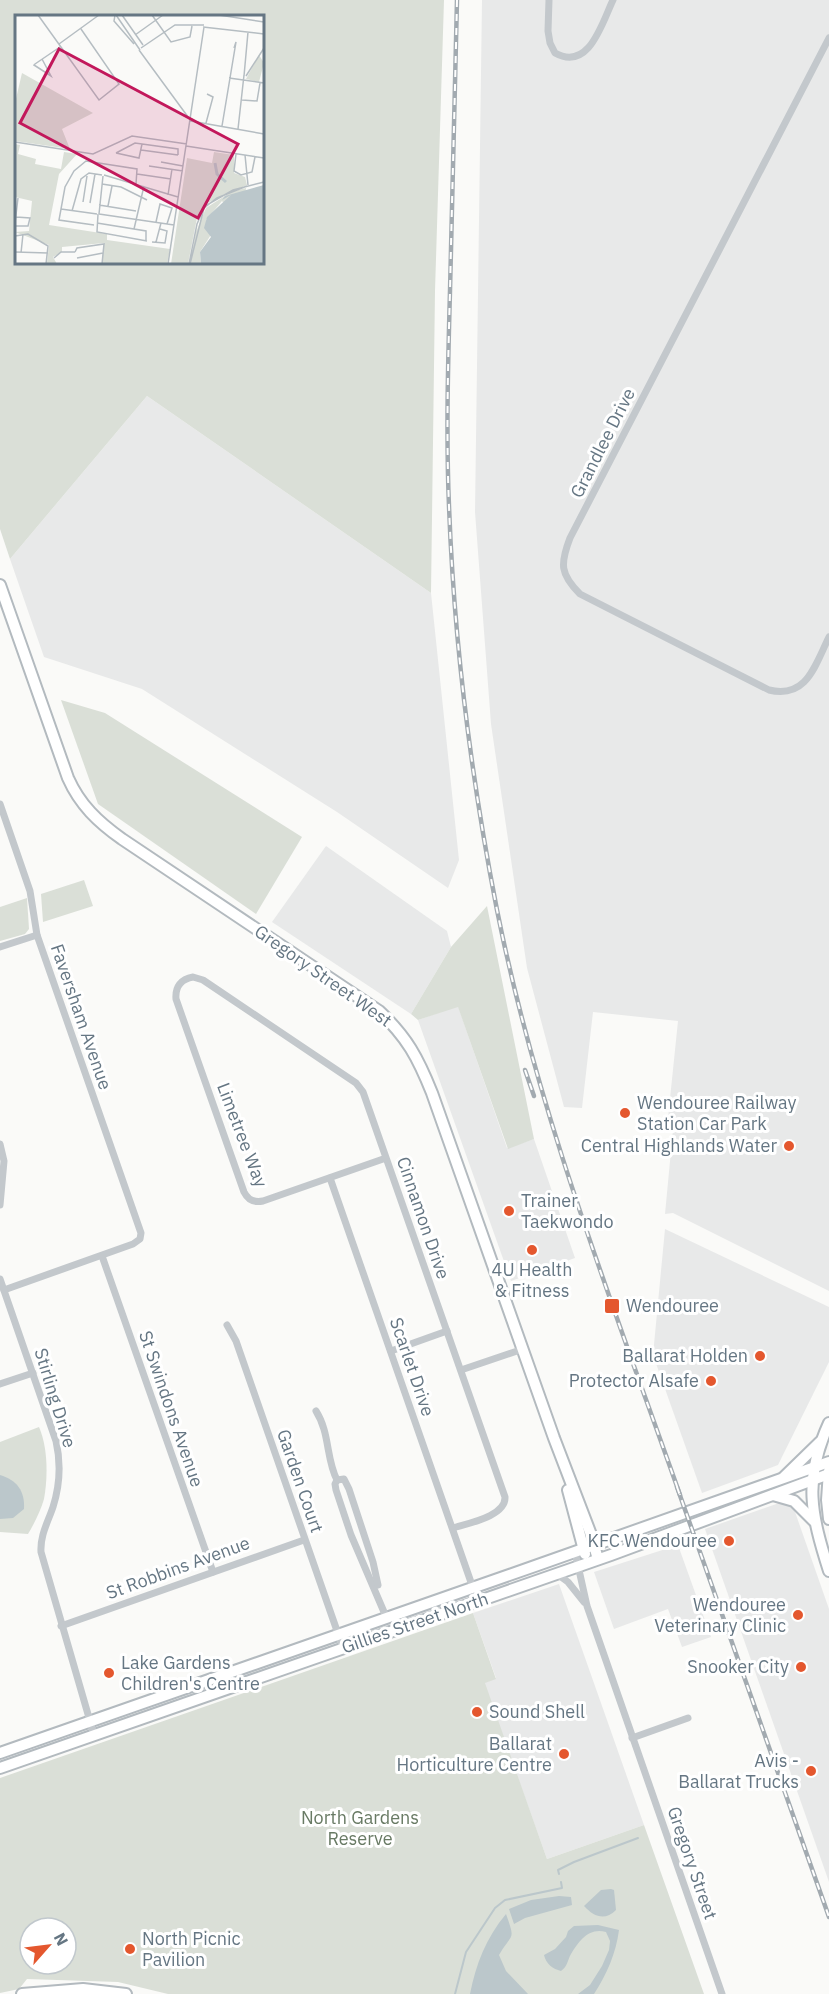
<svg xmlns="http://www.w3.org/2000/svg" width="829" height="1994" font-family="'IBM Plex Sans',sans-serif">
<style>
.built{fill:#e8e9e9}
.green{fill:#dadfd7;fill-rule:evenodd}
.water{fill:#bbc7cb}
.lines{fill:none;stroke-linecap:round;stroke-linejoin:round}
.stream{stroke:#bbc7cb;stroke-width:2}
.secondary-casing{stroke:#b3babf;stroke-width:14}
.street{stroke:#c3c8cc;stroke-width:7}
.secondary{stroke:#fff;stroke-width:10}
.rail-casing{stroke:#a2aab0;stroke-width:4.5}
.rail{stroke:#fff;stroke-width:2;stroke-dasharray:7;stroke-linecap:butt}
.poi-dot{fill:#e4572e;stroke:#fff;stroke-width:2}
.labels{text-anchor:middle;stroke-width:6;stroke-linejoin:round;paint-order:stroke}
.street-label{font-size:18px;fill:#657683;stroke:#fff}
.poi-label{font-size:18px;fill:#657683;stroke:#fff;text-anchor:end}
.park-label{font-size:18px;fill:#687a64;stroke:#fff}
.inset-river{fill:none;stroke:#bbc7cb;stroke-width:3}
.inset-road{fill:none;stroke:#b5bdc2;stroke-width:1.5}
.view{fill:#c2185b;fill-opacity:0.15;stroke:#c2185b;stroke-width:3}
.inset-edge{fill:none;stroke:#657683;stroke-width:3}
</style>
<rect width="100%" height="100%" fill="#fafaf8"/>
<g class="built">
<path d="M482,0H829V1291L673,1213L665,1214L674,1119L668,1118L678,1021L593,1012L582,1108L564,1107L527,968L491,724L475,512Z"/>
<path d="M147,396L431,593L459,860L448,888L337,812L142,689L44,657L10,559Z"/>
<path d="M326,846L447,931L451,947L411,1014L272,922Z"/>
<path d="M458,1006L507,1148L534,1139L575,1258L511,1281L418,1020Z"/>
<path d="M665,1229L829,1307V1362L778,1465L702,1493L653,1355Z"/>
<path d="M782,1502L794,1509L829,1609V1882L705,1529Z"/>
<path d="M678,1545L711,1637L682,1647L668,1609L614,1629L594,1572Z"/>
<path d="M559,1584L644,1825L547,1859L484,1683L496,1678L473,1613Z"/>
</g>
<g class="green">
<path d="M0,0H444L435,291L431,593L147,396L10,559L0,529ZM16,16H262V262H16Z"/>
<path d="M61,700L105,713L302,837L256,914L98,804Z"/>
<path d="M84,880L93,906L43,922L41,894Z"/>
<path d="M27,898L29,929L25,934L0,941V907Z"/>
<path d="M487,906L534,1139L508,1149L458,1007L418,1020L411,1014L451,947Z"/>
<path d="M39,1427C48,1447 48,1478 44,1499C41,1510 34,1524 28,1534L0,1532V1442Z"/>
<path d="M473,1613L496,1679L485,1683L547,1859L644,1825L704,1994H168L118,1982L27,1979L19,1989L0,1993V1778ZM30,1928H66V1964H30Z"/>
</g>
<g class="water">
<path d="M0,1475C17,1480 25,1491 24,1509L13,1518L0,1519Z"/>
<path d="M611,1889L614,1890L616,1910C605,1921 594,1917 584,1906L601,1890Z"/>
<path d="M559,1896L571,1897L572,1905L525,1918L514,1924L509,1909L531,1900Z"/>
<path d="M506,1914C516,1942 512,1932 499,1955L506,1971L528,1994H470C476,1964 486,1938 506,1914Z"/>
<path d="M598,1925L619,1930C616,1953 607,1974 594,1994H578L590,1985L602,1966L609,1950L610,1941L606,1932C589,1927 579,1941 571,1954C567,1961 568,1966 561,1971C553,1969 546,1964 544,1955L555,1949L566,1937L568,1931L574,1926Z"/>
</g>
<g class="lines">
<g class="stream">
<path d="M559,1874L558,1870L574,1862L638,1838"/>
<path d="M455,1994L466,1952L495,1908L505,1900L562,1888L561,1882"/>
</g>
<defs>
<g id="secondary">
<path d="M0,585L68,778C80,805 98,822 122,839L379,1011C407,1037 418,1058 432,1093L554,1438L590,1532L598,1559"/>
<path d="M829,1423C803,1480 811,1514 829,1571"/>
<path d="M829,1471L827,1500L829,1519"/>
<path d="M784,1477L820,1442"/>
<path d="M568,1490L585,1554"/>
<path d="M773,1495L794,1501L814,1521"/>
<path d="M0,1753C277,1657 553,1560 829,1462"/>
<path d="M0,1768L611,1555L829,1474"/>
<path d="M22,1994L83,1989L126,1994"/>
</g>
</defs>
<use href="#secondary" class="secondary-casing"/>
<g class="street">
<path d="M549,0L548,31L550,43L555,53C589,72 602,23 613,0"/>
<path d="M829,38L570,538C560,564 560,574 580,594L769,690C807,699 815,665 829,637"/>
<path d="M0,804L30,891L37,935L141,1233L140,1239L133,1244L4,1290"/>
<path d="M0,947L37,935"/>
<path d="M0,1144L4,1161L0,1205"/>
<path d="M386,1158L263,1201C254,1203 248,1200 244,1192L176,999C175,987 181,979 193,977L203,980L356,1083L363,1092L505,1497C506,1516 469,1523 453,1528"/>
<path d="M330,1178L473,1588"/>
<path d="M102,1256L213,1572"/>
<path d="M0,1279L56,1441C61,1463 60,1485 53,1507C48,1522 40,1535 41,1552L94,1735"/>
<path d="M227,1325L236,1341L343,1648"/>
<path d="M391,1351L447,1331"/>
<path d="M461,1370L523,1349"/>
<path d="M0,1384L33,1373"/>
<path d="M316,1411C330,1433 326,1459 337,1480L335,1484L336,1490L351,1535L387,1619"/>
<path d="M337,1480L344,1479L349,1489L373,1562L378,1585"/>
<path d="M575,1552L587,1606L722,1994"/>
<path d="M557,1574L568,1582L584,1602"/>
<path d="M61,1626L304,1540"/>
<path d="M632,1738L688,1718"/>
</g>
<use href="#secondary" class="secondary"/>
<defs>
<g id="rail">
<path d="M457,0C455,97 452,194 450,291C448,363 446,435 449,506C454,642 471,777 497,910C537,1111 612,1302 680,1495"/>
<path d="M525,1070L534,1096"/>
<path d="M677,1487L829,1917"/>
</g>
</defs>
<use href="#rail" class="rail-casing"/>
<use href="#rail" class="rail"/>
</g>
<g class="poi-dot">
<circle cx="625" cy="1113" r="6"/>
<circle cx="789" cy="1146" r="6"/>
<circle cx="509" cy="1211" r="6"/>
<circle cx="532" cy="1250" r="6"/>
<rect x="604" y="1298" width="16" height="16" rx="3"/>
<circle cx="760" cy="1356" r="6"/>
<circle cx="711" cy="1381" r="6"/>
<circle cx="729" cy="1541" r="6"/>
<circle cx="798" cy="1615" r="6"/>
<circle cx="801" cy="1667" r="6"/>
<circle cx="109" cy="1673" r="6"/>
<circle cx="477" cy="1712" r="6"/>
<circle cx="564" cy="1754" r="6"/>
<circle cx="811" cy="1771" r="6"/>
<circle cx="130" cy="1949" r="6"/>
</g>
<g class="labels">
<g class="street-label">
<text transform="translate(603 443) rotate(-63)" y="6">Grandlee Drive</text>
<text transform="translate(323 976) rotate(35)" y="6">Gregory Street West</text>
<text transform="translate(81 1017) rotate(71)" y="6">Faversham Avenue</text>
<text transform="translate(242 1135) rotate(69)" y="6">Limetree Way</text>
<text transform="translate(423 1218) rotate(71)" y="6">Cinnamon Drive</text>
<text transform="translate(412 1367) rotate(71)" y="6">Scarlet Drive</text>
<text transform="translate(55 1398) rotate(73)" y="6">Stirling Drive</text>
<text transform="translate(171 1409) rotate(71)" y="6">St Swindons Avenue</text>
<text transform="translate(300 1481) rotate(71)" y="6">Garden Court</text>
<text transform="translate(178 1568) rotate(-20)" y="6">St Robbins Avenue</text>
<text transform="translate(415 1623) rotate(-19)" y="6">Gillies Street North</text>
<text transform="translate(692 1863) rotate(71)" y="6">Gregory Street</text>
</g>
<g class="poi-label">
<text x="637" y="1109" text-anchor="start">Wendouree Railway<tspan x="637" dy="21">Station Car Park</tspan></text>
<text x="777" y="1152">Central Highlands Water</text>
<text x="521" y="1207" text-anchor="start">Trainer<tspan x="521" dy="21">Taekwondo</tspan></text>
<text x="532" y="1276" text-anchor="middle">4U Health<tspan x="532" dy="21">&amp; Fitness</tspan></text>
<text x="626" y="1312" text-anchor="start">Wendouree</text>
<text x="748" y="1362">Ballarat Holden</text>
<text x="699" y="1387">Protector Alsafe</text>
<text x="717" y="1547">KFC Wendouree</text>
<text x="786" y="1611">Wendouree<tspan x="786" dy="21">Veterinary Clinic</tspan></text>
<text x="121" y="1669" text-anchor="start">Lake Gardens<tspan x="121" dy="21">Children's Centre</tspan></text>
<text x="789" y="1673">Snooker City</text>
<text x="489" y="1718" text-anchor="start">Sound Shell</text>
<text x="552" y="1750">Ballarat<tspan x="552" dy="21">Horticulture Centre</tspan></text>
<text x="799" y="1767">Avis -<tspan x="799" dy="21">Ballarat Trucks</tspan></text>
<text x="142" y="1945" text-anchor="start">North Picnic<tspan x="142" dy="21">Pavilion</tspan></text>
</g>
<g class="park-label">
<text x="360" y="1824">North Gardens<tspan x="360" dy="21">Reserve</tspan></text>
</g>
</g>
<g transform="translate(15 15)">
<rect width="249" height="249" fill="#fafaf8"/>
<path d="M244,40L249,48L244,67L231,64ZM7,58L78,98L47,114L55,134L0,126V88ZM0,129L5,130L3,139L21,144L20,149L46,154L49,137L62,139L44,159L34,210L92,219V225L155,234L152,249H87L89,228L47,232V237L38,242L42,249L32,248L34,230L0,217L14,216L17,186L0,182ZM199,137L219,140V158L230,162L232,170L190,189L182,203L173,249H156L172,143L197,148ZM249,168L231,173L230,183L218,184L216,180L211,191L207,186L191,205L199,215L185,237L186,249H175L181,217L191,193L216,177Z" fill="#dadfd7"/>
<path d="M249,170V249H186L185,237L196,222L189,213L192,202L216,180L207,185L210,181Z" fill="#bbc7cb"/>
<path class="inset-river" d="M200,148L202,159L211,167"/>
<path class="inset-road" d="M23,0L84,85L104,69L66,14M100,0L99,6L119,29M101,0L125,35M107,0L128,30M137,0L156,27L175,22L177,11M204,0L249,7M188,12L249,19M120,20L148,0M44,29L84,0M126,33L160,10H189M124,35L176,106L249,119M27,44L36,61L19,50L20,49L45,32M229,61L233,17M231,61L249,33M214,63L249,68M227,85L242,86L245,68M191,108L198,82L192,79M207,111L221,27L219,33M223,114L229,60M0,127L78,139L117,121L172,129M171,131L249,143M126,135L163,140M101,138L120,128L163,134V140M101,138L124,143L127,129M221,139L219,156L226,160L237,157L240,142M230,140L233,170M146,147L168,151M134,151L168,156M122,159L156,164M89,160L163,182M87,169L106,172L132,185M153,180L157,154M68,187L72,161M75,188L80,159M84,190L121,196M93,191L97,171M46,194L82,199M57,196L66,164L74,158L87,160M83,199L82,217L132,226M84,199L159,210M84,199L88,161M141,207L145,189L157,193L152,209M0,208L3,183M82,208L131,216V225M79,210L44,205L50,172L59,156L71,146L122,154L121,169M0,211H13L15,203L1,202M119,214L129,171M0,221L13,219L33,231L31,249M137,227L150,228L152,216L145,214M141,227L146,208M0,237L33,238M60,237L62,233L89,229L87,249M6,238L8,219M39,243L46,237H60M62,243L88,238M153,249L189,12M174,249L182,209L190,191L218,175L249,167M175,249L189,193L202,183L232,171"/>
<path class="view" d="M44,34L223,129L183,203L5,108Z"/>
<rect width="249" height="249" class="inset-edge"/>
</g>
<g transform="translate(48 1946) rotate(62)"><circle r="28" fill="#ffffff" stroke="#c1c8cd" stroke-width="1.5"/>
<path d="M0-4.5L10 22L0 15L-10 22Z" fill="#e4572e"/>
<text y="-9" font-size="16" font-weight="bold" text-anchor="middle" fill="#657683">N</text>
</g>
</svg>
